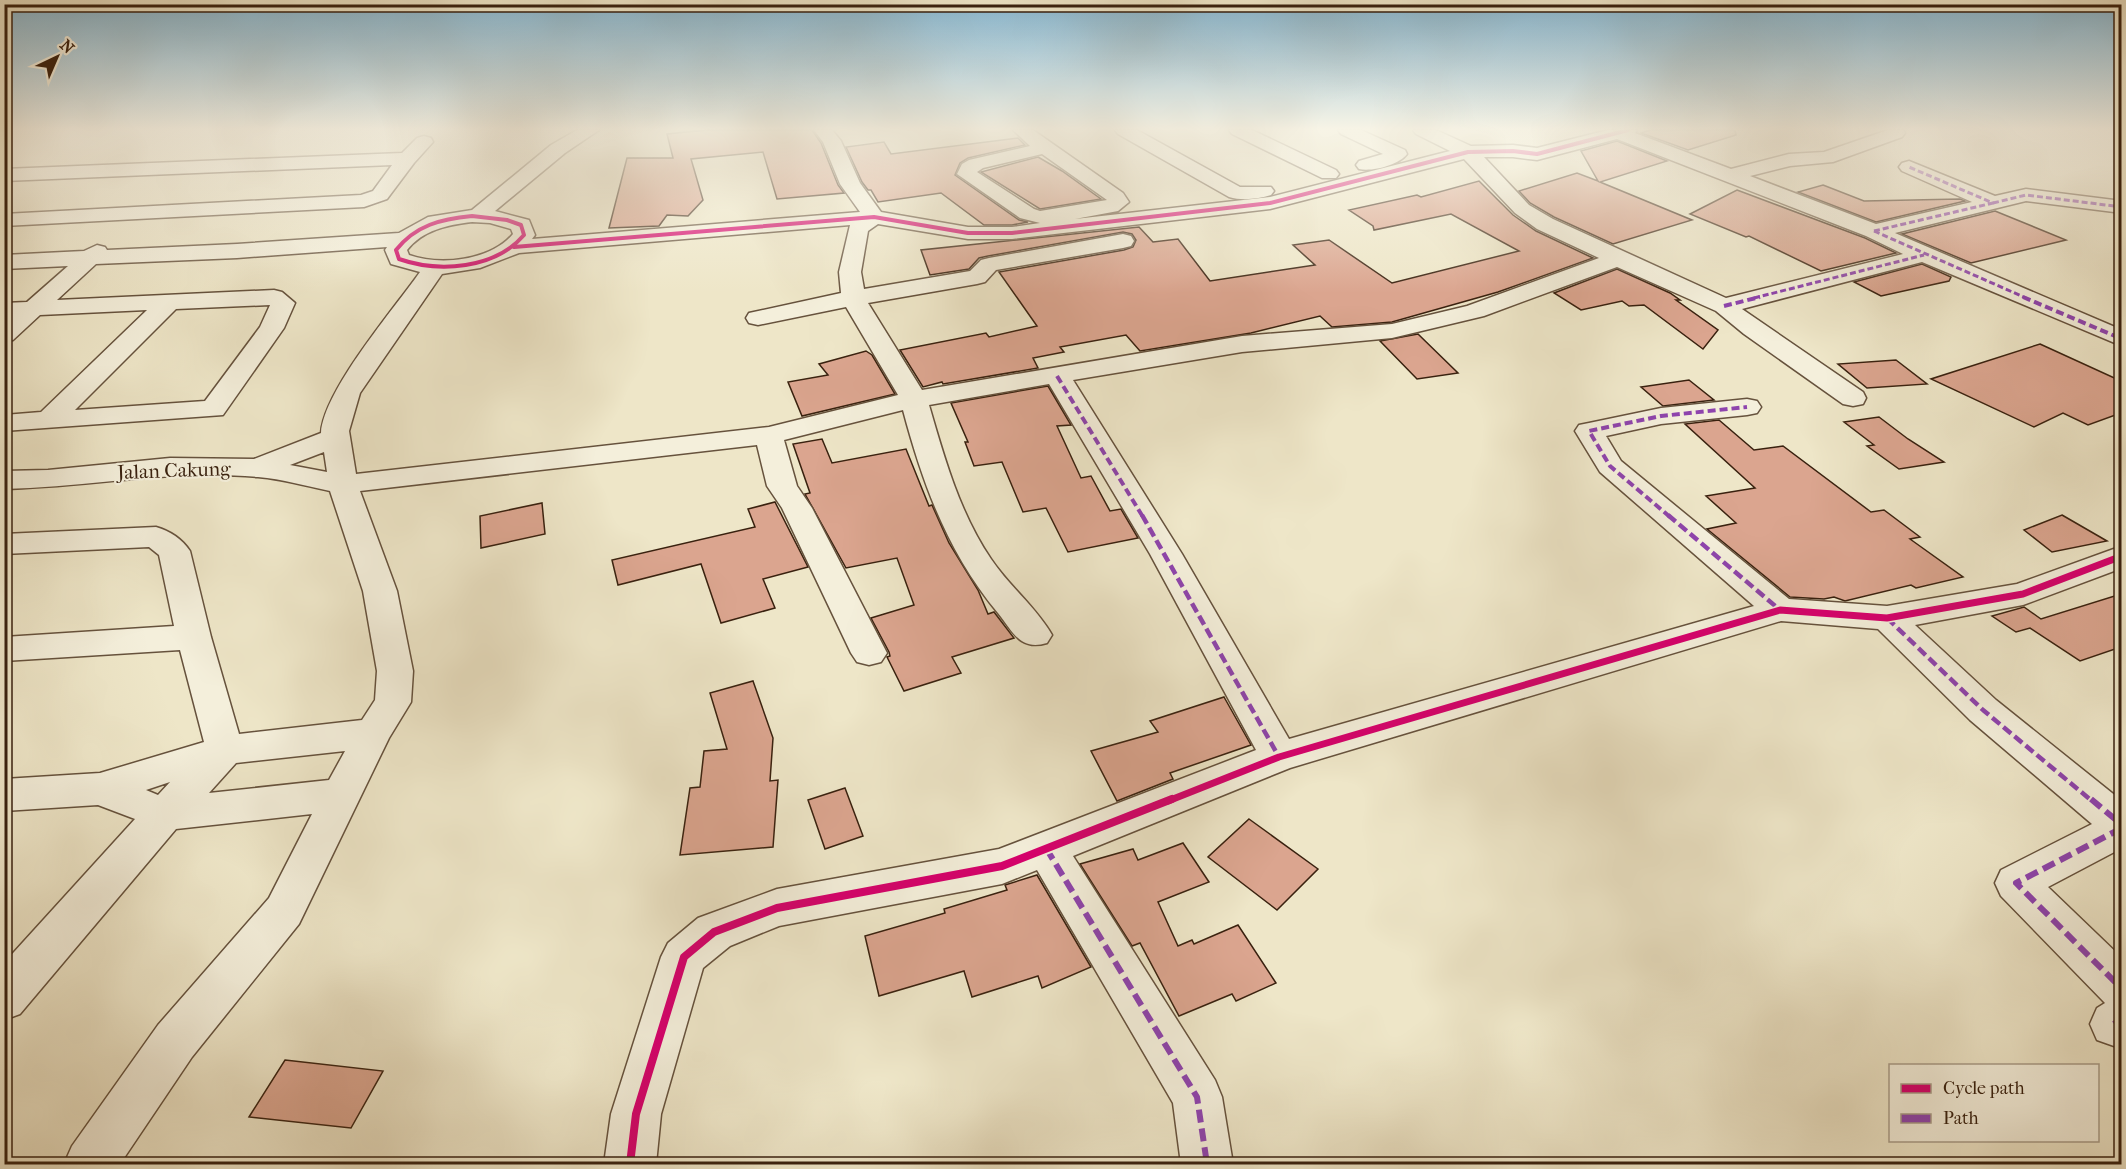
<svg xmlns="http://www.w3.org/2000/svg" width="2126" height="1169" font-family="'IM FELL French Canon',serif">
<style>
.building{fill:#dba58f;stroke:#39210f;stroke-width:1.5}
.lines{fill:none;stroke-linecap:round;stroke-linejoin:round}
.minor-casing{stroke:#66523d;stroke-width:3}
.minor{fill:#f4efdb;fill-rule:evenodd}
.quiet-far3{stroke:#8e44ad;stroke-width:3;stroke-dasharray:6 3;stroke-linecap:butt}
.quiet-far2{stroke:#8e44ad;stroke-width:4;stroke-dasharray:8 4;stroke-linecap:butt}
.quiet-far1{stroke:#8e44ad;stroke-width:4.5;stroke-dasharray:10 4.5;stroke-linecap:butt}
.quiet{stroke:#8e44ad;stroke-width:6;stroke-dasharray:13 6;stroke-linecap:butt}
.cycleway-far2-casing{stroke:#f4efdb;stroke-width:6}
.cycleway-far1-casing{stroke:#f4efdb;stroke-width:10}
.cycleway-casing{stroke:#f4efdb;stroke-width:12}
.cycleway-far2{stroke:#d6006c;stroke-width:4}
.cycleway-far1{stroke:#d6006c;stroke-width:7}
.cycleway{stroke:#d6006c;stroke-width:8}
.labels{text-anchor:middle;stroke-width:4.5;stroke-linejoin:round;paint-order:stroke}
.street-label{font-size:20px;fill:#39210f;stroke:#f4efdb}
</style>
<rect width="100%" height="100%" fill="#eee6c8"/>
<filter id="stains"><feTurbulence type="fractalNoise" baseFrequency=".00333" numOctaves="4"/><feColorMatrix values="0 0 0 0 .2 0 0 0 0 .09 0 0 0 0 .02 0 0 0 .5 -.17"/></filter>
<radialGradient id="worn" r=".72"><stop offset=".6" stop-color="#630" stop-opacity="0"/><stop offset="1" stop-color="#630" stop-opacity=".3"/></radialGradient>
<g class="building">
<path d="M706,130H812L821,143L838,185L844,193L777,199L763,152L691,159L703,200L688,216L667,215L659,226L609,228L627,158H673L667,134Z"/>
<path d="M1650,130H1735L1736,135L1688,150L1641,133Z"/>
<path d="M1018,138L1025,145L968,158L960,163L955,175L1019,220L1028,222L1012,225H984L941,193L878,202L871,190H868L862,182L846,147L884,142L891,154Z"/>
<path d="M1617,141L1667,161L1600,182L1692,220L1613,244L1554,217L1530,203L1519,191L1577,173L1598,181L1581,151Z"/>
<path d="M1038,157L1062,171L1101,199L1040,209L981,172Z"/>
<path d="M1479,181L1513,215L1536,231L1593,258L1498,292L1392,322L1332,327L1320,316L1251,333L1140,351L1126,335L1060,347L1064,352L1033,358L1038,368L943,384L942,382L923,387L900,350L986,333L989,337L1037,326L999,272L1124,250L1133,247L1136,240L1132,234L1123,232L988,256L979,258L969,269L930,275L921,250L1139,227L1153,242L1178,239L1210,281L1315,265L1293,245L1329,240L1392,283L1519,251L1451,214L1374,230L1373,226L1349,210L1417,195L1421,197Z"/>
<path d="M1823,185L1864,201L1960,199L1965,201L1876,222L1798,192Z"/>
<path d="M1737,190L1865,238L1896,253L1821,271L1749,236L1746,237L1690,214Z"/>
<path d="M1995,211L2066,240L1971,263L1902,234Z"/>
<path d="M1922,264L1951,277L1949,281L1881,296L1854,282Z"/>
<path d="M1617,269L1670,293L1680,300H1676L1718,330L1703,349L1644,305L1629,306L1622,301L1581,310L1554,293Z"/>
<path d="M1418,334L1458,373L1417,379L1380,341Z"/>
<path d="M2040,344L2121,381V413L2088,425L2063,413L2034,427L1931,379Z"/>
<path d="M866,351L872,355L895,394L802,416L788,382L828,375L819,364Z"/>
<path d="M1896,360L1927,384L1867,388L1838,364Z"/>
<path d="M1689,380L1714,400L1663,406L1641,387Z"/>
<path d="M1048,386L1071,425L1057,426L1081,478L1091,476L1110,511L1121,509L1138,538L1068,552L1046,508L1023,512L1002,462L974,466L965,442H968L951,403Z"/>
<path d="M1879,417L1908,439L1944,462L1899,469L1867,446L1874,445L1844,422Z"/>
<path d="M1719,420L1754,450L1783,446L1871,512L1884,510L1920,537L1910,539L1963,577L1916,588L1911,585L1845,601L1834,597L1824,599L1790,597L1707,529L1736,523L1706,496L1755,488L1685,424Z"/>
<path d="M822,439L832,463L906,449L929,506L932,505L949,543L978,590L988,614L994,612L1014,638L952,657L961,673L904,691L887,657L890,656L889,652L871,618L914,605L897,558L846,568L805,494L810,493L793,444Z"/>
<path d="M775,502L808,567L763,579L775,608L721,623L701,564L618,585L612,560L755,527L748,509Z"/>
<path d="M542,503L545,534L481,548L480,516Z"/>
<path d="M2062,515L2107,541L2052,552L2024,530Z"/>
<path d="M2121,594V647L2080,661L2030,628L2016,632L1992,616L2024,607L2041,619Z"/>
<path d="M753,681L773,738L770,781L778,780L773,847L680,855L690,788L700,787L704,751L727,749L710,693Z"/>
<path d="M1224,697L1251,745L1170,773L1173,779L1117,801L1091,751L1158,732L1150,721Z"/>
<path d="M845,788L863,836L825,849L808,800Z"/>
<path d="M1249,819L1318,869L1277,910L1208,857Z"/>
<path d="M1183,843L1209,882L1158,902L1178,946L1192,940L1194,944L1238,925L1276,983L1236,1001L1232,994L1179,1016L1140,943L1132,946L1080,864L1133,849L1138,860Z"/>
<path d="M1037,875L1091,967L1042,988L1038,976L972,997L964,971L879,996L865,936L945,913L944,909L1007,890L1005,885Z"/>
<path d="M285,1060L383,1071L351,1128L249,1117Z"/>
</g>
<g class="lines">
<defs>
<g id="minor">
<path d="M577,130H599L565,153L495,211L529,220L535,235L532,239L860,212L840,184L823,142L814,130H832L841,141L860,183L881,212L968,227H1012L1040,223L1020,218L957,174L962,164L969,160L1030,146L1013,130H1033L1123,193L1129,202L1118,211L1075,219L1270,197L1450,151L1416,134L1413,130H1436L1471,146L1513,145L1537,148L1608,130H1637L1635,133L1731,169L1789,154L1824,152L1888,130H1903L1905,133L1902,137L1833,162L1790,166L1750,176L1876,224L1972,202L1902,171L1899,167L1902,163L1909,161L1995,196L2026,189L2122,201V213L2026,201L1895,233L2122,330V346L1922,262L1742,309L1863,392L1866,398L1863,404L1853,406L1843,404L1744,334L1716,311L1617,267L1484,316L1392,338L1242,352L1073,380L1182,554L1289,739L1754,606L1600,472L1575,431L1579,425L1589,423L1661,408L1747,399L1757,401L1761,407L1757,413L1747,415L1661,424L1606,436L1621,461L1789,599L1887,606L2017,584L2122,546V568L2023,605L1915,625L1996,700L2122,801V848L2048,887L2122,958V1043L2114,1046L2097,1040L2090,1024L2097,1008L2105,1003L2001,896L1995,883L2001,870L2092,824L1970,720L1878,629L1781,621L1290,768L1073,856L1215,1080L1222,1097L1233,1164H1181L1173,1103L1037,870L1002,884L779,926L730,946L703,968L661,1114L656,1164H604L611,1114L661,957L668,943L698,918L777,889L999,849L1256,750L1150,554L1049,384L929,405C944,457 960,514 991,559C1009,586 1036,607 1052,635L1047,643C1020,651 1013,632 998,613C948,553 923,485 903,410L784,440L797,486L812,508L887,653L881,662L869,665L857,662L851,653L782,508L767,486L757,445L360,491L397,591L413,671L411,702L389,738L299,924L192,1057L120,1164H64L72,1146L158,1025L269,898L312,814L176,829L20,1014L4,1020V963L135,819L98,805L4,811V779L100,773L204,742L180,650L4,661V637L174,626L159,555L149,547L4,554V534L156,527C170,531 182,539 190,551L211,637L239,734L362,720L375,700L377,671L363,591L330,491C306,486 282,479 258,477C173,469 89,487 4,489V471L48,470L170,458L254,459L321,433C324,390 394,309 420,272L391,264L385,250L387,247L237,258L96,264L57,300L274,290L282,292L295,303L284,328L223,415L4,431V415L41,412L147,310L40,315L13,340L4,342V322L10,317H4V303L27,302L68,266L4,269V255L84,251L97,245L105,247L107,250L237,244L399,233L428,217L472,210L551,145ZM1617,139L1866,236L1903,254L1726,298L1553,219L1529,205L1484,157H1513L1537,160ZM1042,154L1107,200L1040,211L1034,209L977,172L983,168ZM1464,159L1515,213L1537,229L1599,258L1467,306L1392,324L1242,336L922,390L868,303L977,284L985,282L996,270L1123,248L1131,246L1134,241L1131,236L1123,234L989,258L981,260L970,271L864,289L861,272L868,231L878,224L968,239H1012L1270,209ZM472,222L490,223L511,229L513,234C490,261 440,266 409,255L407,250C423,230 447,225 472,222ZM850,225L839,272L841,293L749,313L746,318L749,323L758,325L846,307L898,395L769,427L356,474L349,431L360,393L442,274L480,268L519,253ZM270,305L260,327L205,401L75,410L176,309ZM324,452L327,472L290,465ZM345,751L329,780L209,793L236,763ZM170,782L158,795L146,790Z"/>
<path d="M1115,130H1137L1240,187H1271L1274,191L1271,195C1258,199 1242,201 1229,197L1118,134Z"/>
<path d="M1229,130H1252L1336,170L1339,174L1336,178H1322L1232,134Z"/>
<path d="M1338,130H1361L1405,150L1407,154C1399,165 1372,172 1359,169L1356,165L1359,161L1383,154L1341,134Z"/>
<path d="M424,136L431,138L433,142L414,163L387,199L364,207L4,226V214L361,195L373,191L392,165L4,181V169L402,153L417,138Z"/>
</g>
</defs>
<use href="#minor" class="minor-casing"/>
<use href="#minor" class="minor"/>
<g class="quiet-far3">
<path d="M1993,203L2026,195L2122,207"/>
<path d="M1874,231L2026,298"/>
<path d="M1874,231L1993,203L1909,167"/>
<path d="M1754,298L1924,255"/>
</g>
<g class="quiet-far2">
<path d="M2023,297L2122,339"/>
<path d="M1724,306L1760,297"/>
<path d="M1057,376L1143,517"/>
<path d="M1670,517L1610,466L1589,431L1661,416L1747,407"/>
</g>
<g class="quiet-far1">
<path d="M1142,515L1279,757"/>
<path d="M1668,515L1780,610"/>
<path d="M1887,618L1983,710L2092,801"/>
</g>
<g class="quiet">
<path d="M2091,799L2122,825"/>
<path d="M2122,828L2016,883L2122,989"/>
<path d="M1046,848L1197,1097L1207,1164"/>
<path d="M2114,1024L2122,1018"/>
</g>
<defs>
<g id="cycleway-far2">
<path d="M472,216L507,220L521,225L524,235C495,269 439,273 399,259L396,250C416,225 441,219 472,216Z"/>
<path d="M514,247L874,217L968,233H1012L1270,203L1468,152L1513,151L1537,154L1628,130"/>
</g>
<path id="cycleway-far1" d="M1168,801L1279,757L1780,610L1887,618L2023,594L2122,556"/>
<path id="cycleway" d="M630,1164L636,1114L684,957L714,932L777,908L1002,866L1172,799"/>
</defs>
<use href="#cycleway-far2" class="cycleway-far2-casing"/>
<use href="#cycleway-far1" class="cycleway-far1-casing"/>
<use href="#cycleway" class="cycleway-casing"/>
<use href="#cycleway-far2" class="cycleway-far2"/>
<use href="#cycleway-far1" class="cycleway-far1"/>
<use href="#cycleway" class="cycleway"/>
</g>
<linearGradient id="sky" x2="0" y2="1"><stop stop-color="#88b9d4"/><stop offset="0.44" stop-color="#f7f4e6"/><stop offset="1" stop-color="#f7f4e6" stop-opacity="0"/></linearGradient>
<rect width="2126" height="293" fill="url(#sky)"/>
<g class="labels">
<g class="street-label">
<text transform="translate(174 470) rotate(-2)" y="7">Jalan Cakung</text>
</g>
</g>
<rect width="2126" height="1169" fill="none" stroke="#eee6c8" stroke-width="24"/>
<rect x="6" y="6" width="2114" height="1157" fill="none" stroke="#39210f" stroke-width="3"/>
<rect x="12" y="12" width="2102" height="1145" fill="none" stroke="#39210f" stroke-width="1.5"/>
<rect x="1889" y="1064" width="210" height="78" fill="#f4efdb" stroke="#a99d89" stroke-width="1.5"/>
<rect x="1901" y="1084" width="30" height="9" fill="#d6006c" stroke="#a99d89" stroke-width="1.5"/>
<text x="1943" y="1094" font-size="18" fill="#39210f">Cycle path</text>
<rect x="1901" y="1114" width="30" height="9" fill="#8e44ad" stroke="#a99d89" stroke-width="1.5"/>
<text x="1943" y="1124" font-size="18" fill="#39210f">Path</text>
<g transform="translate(57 57) rotate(44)" stroke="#f4efdb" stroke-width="4.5" paint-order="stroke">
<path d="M0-4.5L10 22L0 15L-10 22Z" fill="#39210f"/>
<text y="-9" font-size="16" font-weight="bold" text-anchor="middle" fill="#39210f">N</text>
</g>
<rect width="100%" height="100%" filter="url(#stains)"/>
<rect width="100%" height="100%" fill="url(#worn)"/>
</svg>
